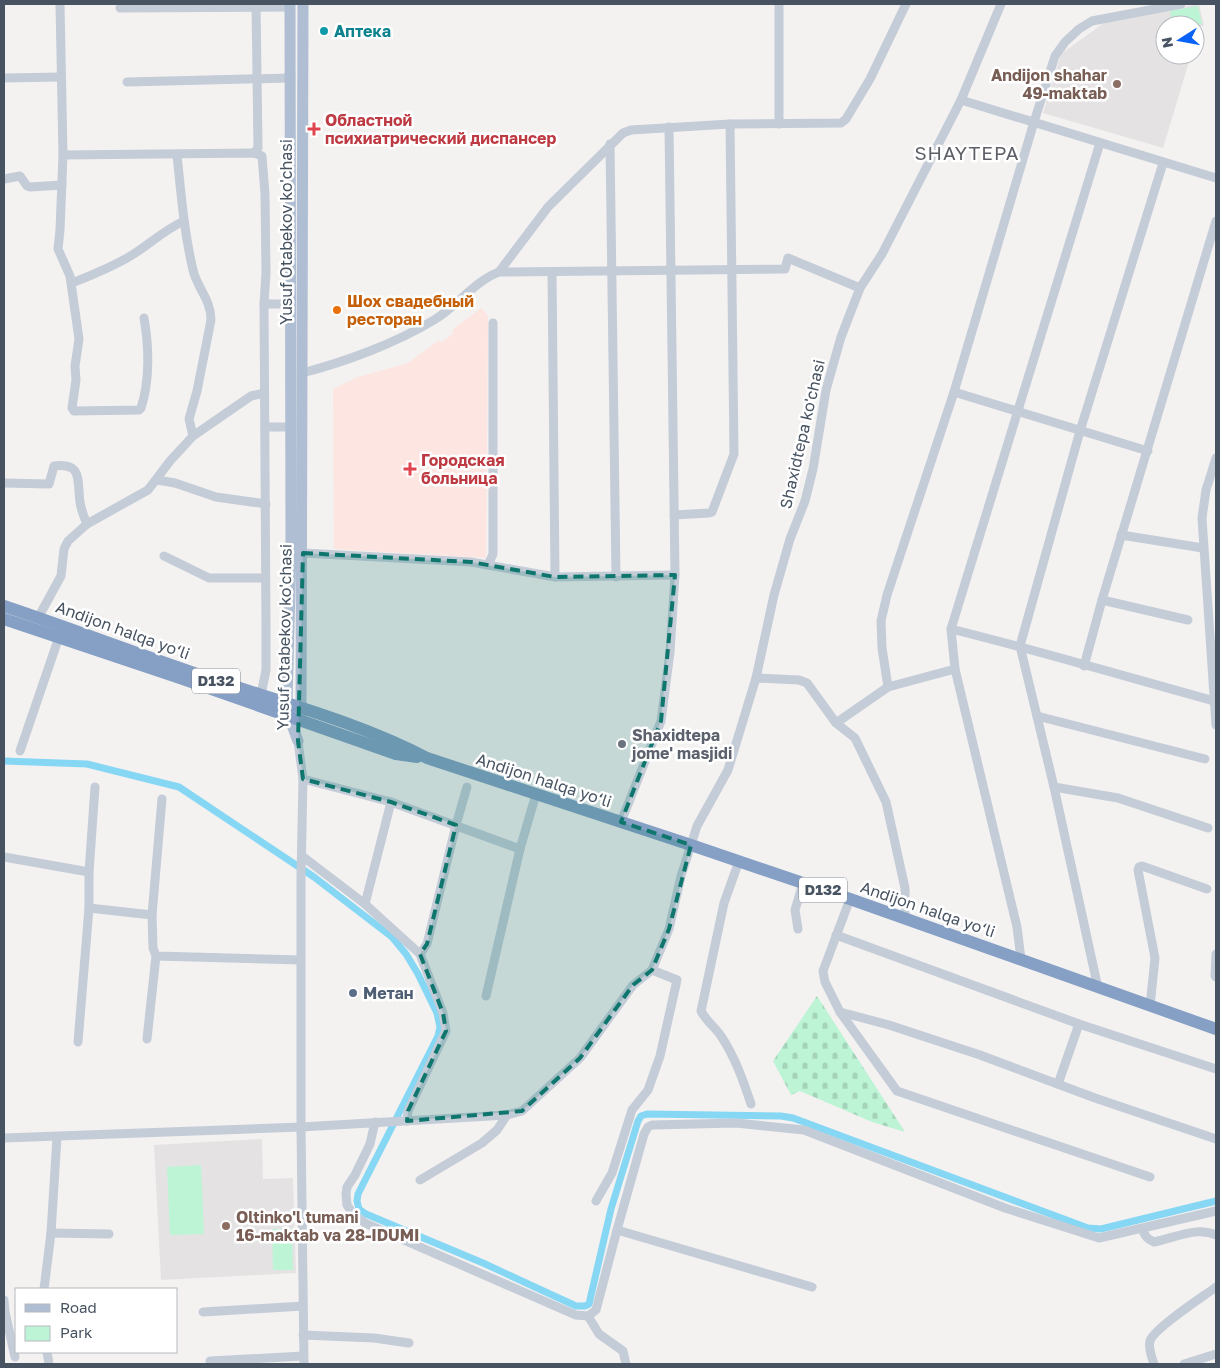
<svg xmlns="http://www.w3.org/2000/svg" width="1220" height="1368" font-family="'Golos Text',sans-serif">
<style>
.education{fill:#e5e2e3}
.medical{fill:#fde5e1}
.green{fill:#bdf4d5}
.cemetery{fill:url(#cemetery-stones)}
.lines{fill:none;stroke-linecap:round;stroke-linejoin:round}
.canal{stroke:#86d7f4;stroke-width:7}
.minor{stroke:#c4ccd7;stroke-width:9}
.major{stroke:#afbed2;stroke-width:11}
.highway{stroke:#85a0c4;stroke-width:12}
.marked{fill:#0f766e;fill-opacity:0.2;stroke:#0f766e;stroke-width:4;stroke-dasharray:10 6;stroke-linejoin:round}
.culture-dot{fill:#0f9aa8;stroke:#fff;stroke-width:2}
.education-dot{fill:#8d6e63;stroke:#fff;stroke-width:2}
.health-dot{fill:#e0444e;stroke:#fff;stroke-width:2}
.food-dot{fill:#e8710a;stroke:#fff;stroke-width:2}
.worship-dot{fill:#6b7280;stroke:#fff;stroke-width:2}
.service-dot{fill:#5c6f8a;stroke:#fff;stroke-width:2}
.labels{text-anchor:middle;stroke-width:5;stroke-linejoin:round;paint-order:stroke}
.shield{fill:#fff;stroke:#7e8790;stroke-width:1}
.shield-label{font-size:15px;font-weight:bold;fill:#475361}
.culture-label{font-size:16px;font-weight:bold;fill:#0d838f;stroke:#fff;text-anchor:start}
.education-label{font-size:16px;font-weight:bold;fill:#785e54;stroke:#fff;text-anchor:end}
.health-label{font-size:16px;font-weight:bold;fill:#be3a42;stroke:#fff;text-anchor:start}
.street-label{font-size:16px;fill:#475361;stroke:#fff}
.food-label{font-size:16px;font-weight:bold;fill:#c56008;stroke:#fff;text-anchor:start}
.worship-label{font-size:16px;font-weight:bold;fill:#5b616d;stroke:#fff;text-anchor:start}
.service-label{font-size:16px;font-weight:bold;fill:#4e5e75;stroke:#fff;text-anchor:start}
.quarter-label{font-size:19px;letter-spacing:1px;fill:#5d6167;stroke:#fff}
</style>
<defs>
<pattern id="cemetery-stones" width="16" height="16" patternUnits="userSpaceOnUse" patternTransform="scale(1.25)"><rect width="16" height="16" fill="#bdf4d5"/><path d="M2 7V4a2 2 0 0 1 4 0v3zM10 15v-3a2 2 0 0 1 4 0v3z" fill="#a4d3b9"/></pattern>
</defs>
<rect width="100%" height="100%" fill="#f4f1f1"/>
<g class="education">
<path d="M1199,4L1204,26L1199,27L1195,41V25H1165V55H1191L1163,148L1043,113L1061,54L1108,20Z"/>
<path d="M262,1139L263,1179L293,1178L296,1273L161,1280L154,1145Z"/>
</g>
<path class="medical" d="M481,308L488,316L486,558L334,549L333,389L358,377L408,363L439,340L441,343L454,333L452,330Z"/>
<g class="green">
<path d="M1198,6L1202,24L1195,26L1173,25L1170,11Z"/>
<path d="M201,1165L204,1234L170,1235L167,1167Z"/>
<path d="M272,1229H292L293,1270H273Z"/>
</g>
<path class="cemetery" d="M817,996L905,1132L872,1122L800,1091L791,1095L773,1061Z"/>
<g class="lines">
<path class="canal" d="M4,761L87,764L179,787L314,877L392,937L406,954L418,974L437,1013L440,1027L438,1036L358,1194L357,1201L359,1209L366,1214L483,1263L576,1306H585L589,1304L611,1209L638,1121L641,1116L647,1114L781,1116L793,1118L1088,1228L1101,1229L1216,1201"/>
<g class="minor">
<path d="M60,4L63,155L60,230L58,249L70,276L79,339L75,366L76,380L72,408L74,411L139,410L141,408C150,381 149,346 144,318"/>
<path d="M779,4V124"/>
<path d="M120,8L290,7"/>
<path d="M4,78L61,77"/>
<path d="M127,82L290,78"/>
<path d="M961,100L1216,178"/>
<path d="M610,144L616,577"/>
<path d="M254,153L258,148L256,4"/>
<path d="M63,155L254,153L262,156L265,194L266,273L264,304L266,628V670L261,695"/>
<path d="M177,155C181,193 184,232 193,270C197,288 211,299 211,320L197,391L189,419L193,436"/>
<path d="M4,179L20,176L27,186L30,187L62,185"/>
<path d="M499,272L548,207L623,133L631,130L730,124"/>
<path d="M552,272L555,577"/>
<path d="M72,283C92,275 113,267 132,255C150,244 164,230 184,221"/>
<path d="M264,304H291"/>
<path d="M302,373C345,362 396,343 434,320C456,307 476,280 499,272L785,269L788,258L860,288"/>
<path d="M954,392L1148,451"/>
<path d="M265,427H291"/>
<path d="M1216,458L1206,490L1202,518L1216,725"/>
<path d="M157,480L175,483L216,497L266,504"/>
<path d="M4,483L49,484L54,466C83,462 77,481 80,502C81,510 84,517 87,524"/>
<path d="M674,515L709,513L712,512L734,454L730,124L841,123L846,119L870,79L906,4"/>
<path d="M1121,535L1203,548"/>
<path d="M303,553L471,562L555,577L675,575"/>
<path d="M164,556L209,578H265"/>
<path d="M488,565L493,554V323"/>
<path d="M1102,600L1188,620"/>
<path d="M38,618L61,576L64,549L68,541L87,524L148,490L170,461L193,436L251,396L264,393"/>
<path d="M951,629C1040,651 1127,677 1214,701"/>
<path d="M1084,666L1102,600L1216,221"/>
<path d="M955,669L888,687L882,648L881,621L887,595L954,392L1034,122L1055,56L1065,42L1079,29L1092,21L1181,4"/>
<path d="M756,678L799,680L807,683L836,723L855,738L886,802L905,888V918"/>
<path d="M1037,716L1205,759"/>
<path d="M836,723L888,687"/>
<path d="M20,751L59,637"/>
<path d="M303,779L391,802L520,849L536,794"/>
<path d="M1054,787L1118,798L1208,828"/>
<path d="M621,822L661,721L670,652L675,575L669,127"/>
<path d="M302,856L365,904L420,954L443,1013L446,1031L408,1111L407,1121"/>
<path d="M4,857L89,872V908L152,915L153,948L156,956L301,960"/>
<path d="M739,861L724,903L701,1011C706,1021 715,1027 721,1036C735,1057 743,1080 751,1104"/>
<path d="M89,872L95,787"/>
<path d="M850,899L823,971L825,982L840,1012L897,1091L1150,1177"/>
<path d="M365,904L391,802"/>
<path d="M152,915L162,799"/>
<path d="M798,929L795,910L803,883"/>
<path d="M836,935L1079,1024L1216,1069"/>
<path d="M420,954L427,944L456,825L467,787"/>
<path d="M1216,954L1215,976L1216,977"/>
<path d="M1021,959L1017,927L955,669L951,629L1100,143"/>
<path d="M1098,988L1054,787L1020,646L1080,431L1163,163"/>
<path d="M486,996L520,849"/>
<path d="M1150,1006L1155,958L1138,870L1139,867L1142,866L1207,889"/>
<path d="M840,1012L889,1025L980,1055L1095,1098L1216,1139"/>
<path d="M147,1039L156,956"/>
<path d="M78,1042L89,908"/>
<path d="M1058,1084L1079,1024"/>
<path d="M375,1122L370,1144L355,1175L347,1187L346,1194L347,1205L353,1214L365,1223L576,1315L588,1316L596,1310L617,1230L812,1287"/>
<path d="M4,1138L301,1127V877L303,779L298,741"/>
<path d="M420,1180L482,1143L497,1130L507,1115"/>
<path d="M596,1201L612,1173L632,1110L648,1090L660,1056L677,980L652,970"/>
<path d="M1142,1229C1145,1236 1147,1239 1154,1242C1175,1238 1196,1226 1216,1235"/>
<path d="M617,1230L644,1134L648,1127L652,1125L736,1123L804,1130L1005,1208L1099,1238L1216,1211"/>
<path d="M51,1233L109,1234"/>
<path d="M44,1289L51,1233L57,1137"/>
<path d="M4,1300L5,1312L15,1357"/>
<path d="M203,1312L303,1306"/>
<path d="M588,1316L599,1334L623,1351L626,1364"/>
<path d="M303,1335L374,1338L409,1343"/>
<path d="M47,1352L49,1364"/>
<path d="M210,1361L303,1356"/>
<path d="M304,1364L301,1127L507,1115L522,1111L580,1058L633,985L652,970L669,929L681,876L697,826L728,770L756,678L774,595L790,539L805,501L813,469L826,390L841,337L860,288L882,254L961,100L1001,4"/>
<path d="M1154,1364C1152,1358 1148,1348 1150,1341C1153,1329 1204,1296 1216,1287"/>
<path d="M1184,1364L1216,1354"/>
</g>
<g class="major">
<path d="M290,4L291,551L287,703L289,717L298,741"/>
<path d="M301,715L303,4"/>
</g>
<g class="highway">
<path d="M4,606C75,630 146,657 218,681C288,704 362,724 427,758L691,845L850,899L1216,1029"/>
<path d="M4,619L180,678L396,754L417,757"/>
</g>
</g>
<path class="marked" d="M303,553L471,562L555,577L675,575L661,721L621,822L691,845L669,929L652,970L633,985L580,1058L522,1111L407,1121L408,1111L446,1031L443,1013L420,954L427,944L456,825L391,802L303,779L298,741Z"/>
<circle class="culture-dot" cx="324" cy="31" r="5"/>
<g class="education-dot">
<circle cx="1117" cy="84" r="5"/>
<circle cx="226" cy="1226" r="5"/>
</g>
<g class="health-dot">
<path d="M311.5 121.5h5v5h5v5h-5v5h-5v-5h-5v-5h5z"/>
<path d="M407.5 461.5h5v5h5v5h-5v5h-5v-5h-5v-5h5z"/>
</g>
<circle class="food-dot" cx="337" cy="310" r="5"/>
<circle class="worship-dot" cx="622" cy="744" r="5"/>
<circle class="service-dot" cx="353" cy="993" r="5"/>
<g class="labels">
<g class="shield">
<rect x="192" y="668.5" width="48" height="25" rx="4"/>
<rect x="799" y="877.5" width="48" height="25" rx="4"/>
</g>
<g class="shield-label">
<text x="216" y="686">D132</text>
<text x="823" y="895">D132</text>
</g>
<g class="culture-label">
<text x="334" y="37">Аптека</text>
</g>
<g class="education-label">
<text x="1107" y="81">Andijon shahar<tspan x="1107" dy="18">49-maktab</tspan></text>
<text x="236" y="1223" text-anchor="start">Oltinko'l tumani<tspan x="236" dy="18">16-maktab va 28-IDUMI</tspan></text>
</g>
<g class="health-label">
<text x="325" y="126">Областной<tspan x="325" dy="18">психиатрический диспансер</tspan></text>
<text x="421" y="466">Городская<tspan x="421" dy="18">больница</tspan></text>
</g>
<g class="street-label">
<text transform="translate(286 232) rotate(-90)" y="6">Yusuf Otabekov ko'chasi</text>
<text transform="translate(802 434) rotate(-77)" y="6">Shaxidtepa ko'chasi</text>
<text transform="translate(123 630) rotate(20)" y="6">Andijon halqa yo‘li</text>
<text transform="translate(284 637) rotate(-89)" y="6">Yusuf Otabekov ko'chasi</text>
<text transform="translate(544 780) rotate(18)" y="6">Andijon halqa yo‘li</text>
<text transform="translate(928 909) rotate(19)" y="6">Andijon halqa yo‘li</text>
</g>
<g class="food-label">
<text x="347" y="307">Шох свадебный<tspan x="347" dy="18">ресторан</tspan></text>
</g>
<g class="worship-label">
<text x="632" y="741">Shaxidtepa<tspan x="632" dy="18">jome' masjidi</tspan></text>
</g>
<g class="service-label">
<text x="363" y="999">Метан</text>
</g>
<g class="quarter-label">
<text x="967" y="160">SHAYTEPA</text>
</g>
</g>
<rect width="1220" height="1368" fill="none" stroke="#475361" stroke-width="10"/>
<rect x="15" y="1288" width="162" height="65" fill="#ffffff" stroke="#b5bac0"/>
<rect x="25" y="1304" width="25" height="8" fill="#afbed2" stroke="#b5bac0"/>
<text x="60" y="1313" font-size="15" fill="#475361">Road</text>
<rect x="25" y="1326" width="25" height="15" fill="#bdf4d5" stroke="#b5bac0"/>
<text x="60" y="1338" font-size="15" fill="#475361">Park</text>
<g transform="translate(1180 40) rotate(259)"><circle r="24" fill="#ffffff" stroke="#b5bac0"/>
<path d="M0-4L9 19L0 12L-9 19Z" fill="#0962f6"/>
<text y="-8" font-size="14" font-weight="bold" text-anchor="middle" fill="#475361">N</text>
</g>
</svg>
